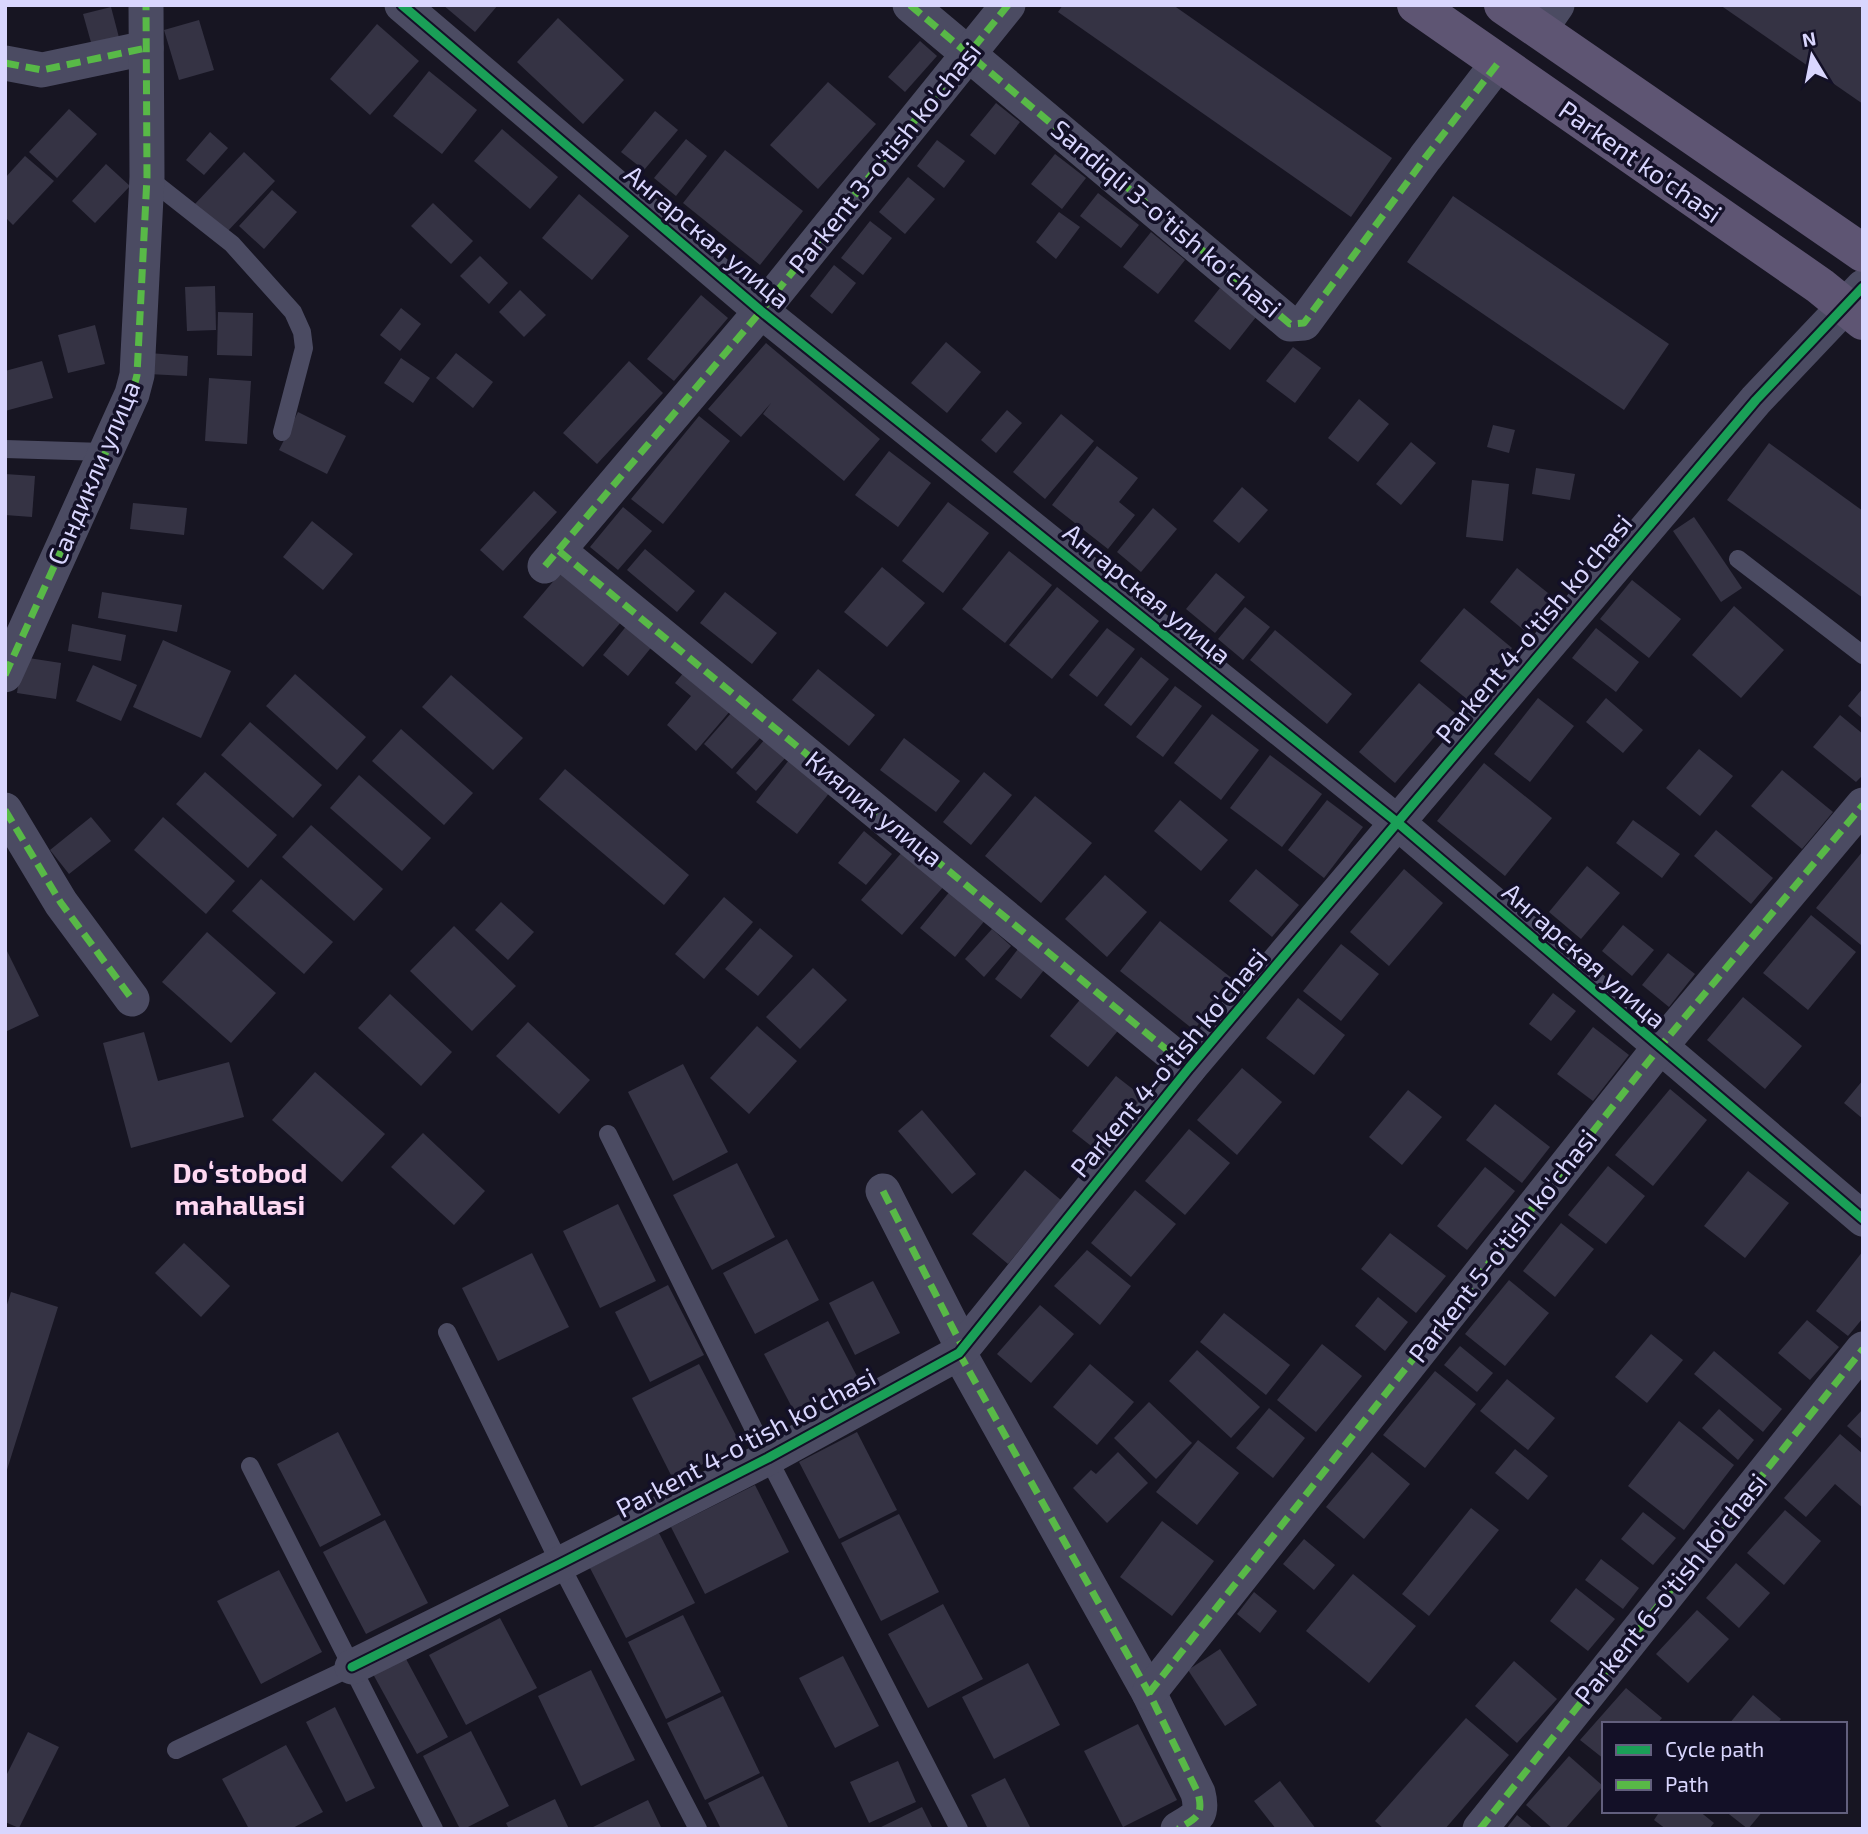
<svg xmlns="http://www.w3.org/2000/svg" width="1868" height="1834" font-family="'Exo 2',sans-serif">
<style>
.building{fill:#353344}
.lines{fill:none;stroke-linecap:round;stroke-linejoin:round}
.lane{stroke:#4b4b62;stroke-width:18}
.street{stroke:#4b4b62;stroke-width:35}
.primary{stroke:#5e5573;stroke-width:38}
.quiet{stroke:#58b947;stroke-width:7;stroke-dasharray:14 7;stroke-linecap:butt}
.cycleway-casing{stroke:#131027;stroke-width:13}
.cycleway{stroke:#1a9f57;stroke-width:9}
.labels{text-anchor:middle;stroke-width:7;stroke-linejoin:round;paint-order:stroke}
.street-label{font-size:26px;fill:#d9d6fe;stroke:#131027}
.neighbourhood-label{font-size:28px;font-weight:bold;fill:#fed8f2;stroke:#131027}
</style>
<rect width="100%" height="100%" fill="#171522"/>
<g class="building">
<path d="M443,5H498L475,32Z"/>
<path d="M1063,5H1173L1392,158L1351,217L1058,12Z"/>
<path d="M1720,5H1863V104Z"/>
<path d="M111,7L121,45L94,53L83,14Z"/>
<path d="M558,18L624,80L583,124L517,62Z"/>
<path d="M199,20L214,70L179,80L164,30Z"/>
<path d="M377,24L419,61L370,115L330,79Z"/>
<path d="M920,41L937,56L905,92L888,77Z"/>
<path d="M429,71L477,110L442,154L393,116Z"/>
<path d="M828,82L876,124L818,189L770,145Z"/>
<path d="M996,103L1020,122L995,155L970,135Z"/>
<path d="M69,109L97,134L57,178L29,152Z"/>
<path d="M655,111L678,130L644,170L621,152Z"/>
<path d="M502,129L558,177L530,209L474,161Z"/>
<path d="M210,132L228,148L204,175L186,160Z"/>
<path d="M686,139L707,156L676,196L654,178Z"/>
<path d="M937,140L965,161L944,188L917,166Z"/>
<path d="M725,150L803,211L760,265L683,203Z"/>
<path d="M244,152L275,181L225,234L194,205Z"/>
<path d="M1055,154L1086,178L1062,209L1031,184Z"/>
<path d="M25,156L54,181L13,225L5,217V178Z"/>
<path d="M106,164L130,186L95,223L72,201Z"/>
<path d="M908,177L935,199L905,234L879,212Z"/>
<path d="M272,190L297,212L264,249L239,226Z"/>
<path d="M1098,193L1139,225L1121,248L1080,216Z"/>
<path d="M579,194L629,236L592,280L542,238Z"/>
<path d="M1453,196L1669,344L1624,410L1407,262Z"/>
<path d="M433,203L473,241L451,264L411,226Z"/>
<path d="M1059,212L1080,227L1056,259L1036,242Z"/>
<path d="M870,221L892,238L863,275L841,258Z"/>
<path d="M1151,232L1185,260L1158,294L1123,267Z"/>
<path d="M480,256L508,283L489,304L460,276Z"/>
<path d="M834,265L856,283L832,314L810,296Z"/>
<path d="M215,286L216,330L187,331L185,287Z"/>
<path d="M1220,288L1256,317L1230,350L1194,321Z"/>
<path d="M520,290L546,315L524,337L499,312Z"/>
<path d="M701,295L728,318L674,381L647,359Z"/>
<path d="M401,308L421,324L400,351L380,335Z"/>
<path d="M218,312L253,313L252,356L217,355Z"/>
<path d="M95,325L105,364L68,373L58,335Z"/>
<path d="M946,342L981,372L947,413L911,383Z"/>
<path d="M766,343L880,439L844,481L763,414L771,403L741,437L708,409Z"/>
<path d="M1293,347L1321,368L1295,403L1266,381Z"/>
<path d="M149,353L188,356L187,376L148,374Z"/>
<path d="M456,353L493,382L473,408L436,378Z"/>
<path d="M401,358L430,378L413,403L384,383Z"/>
<path d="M42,361L53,398L5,411V371Z"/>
<path d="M629,361L663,393L597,464L563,433Z"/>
<path d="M209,378L251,381L247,444L205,441Z"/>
<path d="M1359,399L1389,424L1358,462L1328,438Z"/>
<path d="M1007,410L1022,423L996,453L981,440Z"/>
<path d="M298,412L346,436L327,474L279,450Z"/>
<path d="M1061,414L1094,441L1045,499L1013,472Z"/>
<path d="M699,416L730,441L663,524L631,499Z"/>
<path d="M1493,425L1515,430L1509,453L1487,447Z"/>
<path d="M1411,442L1436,463L1401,505L1376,484Z"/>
<path d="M1769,443L1863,511V598L1727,500Z"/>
<path d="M1097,446L1138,478L1119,502L1135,515L1108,549L1052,505Z"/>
<path d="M889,451L931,483L898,527L855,495Z"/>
<path d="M1536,468L1575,474L1570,500L1532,494Z"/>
<path d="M5,474L35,476L32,517L5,515Z"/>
<path d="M1472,480L1509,484L1503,541L1466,537Z"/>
<path d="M1242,487L1268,510L1239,543L1213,521Z"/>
<path d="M534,491L557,512L503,571L480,550Z"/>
<path d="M948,502L989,533L943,593L902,561Z"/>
<path d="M133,503L187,508L184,535L130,529Z"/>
<path d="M623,507L652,531L618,570L590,547Z"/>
<path d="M1153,508L1177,529L1141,572L1117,552Z"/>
<path d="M1694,517L1742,588L1721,602L1673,531Z"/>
<path d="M312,521L353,554L323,590L283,557Z"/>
<path d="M645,549L695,591L677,612L627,570Z"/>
<path d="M1009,551L1052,585L1005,643L962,609Z"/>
<path d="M882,567L925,603L887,647L844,612Z"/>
<path d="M1517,568L1553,597L1526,632L1490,602Z"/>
<path d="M562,571L622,621L583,667L523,617Z"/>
<path d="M1216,573L1245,597L1215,633L1186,609Z"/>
<path d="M1632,580L1681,619L1649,658L1600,619Z"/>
<path d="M1057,587L1099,621L1052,679L1009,645Z"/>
<path d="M102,592L182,605L177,632L98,618Z"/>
<path d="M725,592L777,633L752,664L700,623Z"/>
<path d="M1734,606L1784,650L1741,698L1692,655Z"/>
<path d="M1245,607L1270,627L1243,660L1218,639Z"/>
<path d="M1464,608L1512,648L1468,700L1420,661Z"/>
<path d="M72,624L126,635L121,661L68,651Z"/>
<path d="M628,624L654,644L628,676L603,655Z"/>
<path d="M1107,628L1135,649L1097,697L1069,675Z"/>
<path d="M1596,628L1639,662L1616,692L1572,658Z"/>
<path d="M1275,630L1352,694L1327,724L1250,660Z"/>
<path d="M163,640L231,671L201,738L133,707Z"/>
<path d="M22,657L61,663L56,699L17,693Z"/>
<path d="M1141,657L1169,679L1131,726L1104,705Z"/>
<path d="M93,665L137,685L121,721L76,701Z"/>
<path d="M690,665L736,704L696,751L667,725L691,696L675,683Z"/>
<path d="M818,669L875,715L849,746L792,700Z"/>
<path d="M295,674L366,737L337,770L266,706Z"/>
<path d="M451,675L523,738L493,770L422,707Z"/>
<path d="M1419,683L1455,713L1395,783L1359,752Z"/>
<path d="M1175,686L1202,706L1163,757L1136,737Z"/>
<path d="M1863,688V719L1848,706Z"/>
<path d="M1538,698L1574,726L1530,782L1494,754Z"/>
<path d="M1606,698L1643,730L1623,753L1586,722Z"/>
<path d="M732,712L761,737L732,769L704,744Z"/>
<path d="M1212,714L1259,750L1221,800L1174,763Z"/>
<path d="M1840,715L1863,734V775L1856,782L1813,747Z"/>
<path d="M250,722L322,785L293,818L221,755Z"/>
<path d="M401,729L473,793L444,825L372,761Z"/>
<path d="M904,738L960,781L936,812L880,770Z"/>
<path d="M765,739L786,757L756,791L736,773Z"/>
<path d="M1699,749L1733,776L1700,816L1666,788Z"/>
<path d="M1270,755L1322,794L1282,847L1230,808Z"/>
<path d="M789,760L830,792L797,834L756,802Z"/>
<path d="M1484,763L1552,818L1505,876L1437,821Z"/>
<path d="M565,769L689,875L664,905L539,799Z"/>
<path d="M1782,770L1833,812L1802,849L1751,806Z"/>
<path d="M205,772L277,835L248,868L176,804Z"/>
<path d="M984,772L1012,795L971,845L943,822Z"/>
<path d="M359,775L431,838L402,871L330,808Z"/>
<path d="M1035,796L1092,843L1041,903L985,856Z"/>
<path d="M1180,800L1228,840L1201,871L1154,831Z"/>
<path d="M1327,800L1363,827L1324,878L1288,850Z"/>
<path d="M91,817L111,841L69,874L50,850Z"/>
<path d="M163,817L235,881L206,914L134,850Z"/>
<path d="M1633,820L1680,854L1662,878L1616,843Z"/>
<path d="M311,825L383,889L354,921L282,857Z"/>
<path d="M1716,830L1773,878L1751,904L1694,856Z"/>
<path d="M864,831L892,854L866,885L838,863Z"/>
<path d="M903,851L944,886L902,935L861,900Z"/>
<path d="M1863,851V943L1861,945L1816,908Z"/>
<path d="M1587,866L1620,893L1581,939L1549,912Z"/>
<path d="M1256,869L1299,905L1272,937L1229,901Z"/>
<path d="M1404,869L1443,903L1389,966L1350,932Z"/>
<path d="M1105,875L1147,912L1107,957L1065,919Z"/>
<path d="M261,879L333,942L304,974L232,911Z"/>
<path d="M951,890L986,919L955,957L920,928Z"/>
<path d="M724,897L753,922L704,979L675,954Z"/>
<path d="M501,902L534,932L508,960L475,930Z"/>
<path d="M1811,915L1856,952L1808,1010L1763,973Z"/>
<path d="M1160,921L1234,980L1194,1030L1120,971Z"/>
<path d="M1623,925L1654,950L1632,976L1602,951Z"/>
<path d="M454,926L516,986L472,1031L410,971Z"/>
<path d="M760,928L793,956L758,996L725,969Z"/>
<path d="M992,929L1011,946L984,977L965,959Z"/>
<path d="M207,932L276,993L231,1043L162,982Z"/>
<path d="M1341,944L1379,974L1341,1021L1303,991Z"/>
<path d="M5,947L39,1016L5,1032Z"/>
<path d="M1018,949L1044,970L1021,999L995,979Z"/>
<path d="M1668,953L1695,974L1669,1007L1642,985Z"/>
<path d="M813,968L847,1000L800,1049L766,1017Z"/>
<path d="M1553,993L1576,1011L1551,1041L1529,1024Z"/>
<path d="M390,994L452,1052L421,1086L358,1028Z"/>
<path d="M1083,996L1121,1027L1088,1067L1050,1036Z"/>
<path d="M1743,997L1802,1046L1765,1089L1707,1040Z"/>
<path d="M1298,998L1345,1035L1314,1075L1266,1038Z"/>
<path d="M528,1022L590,1080L559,1114L496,1056Z"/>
<path d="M757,1026L797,1061L749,1114L710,1078Z"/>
<path d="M1593,1027L1629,1055L1593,1101L1557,1074Z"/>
<path d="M144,1032L158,1081L229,1062L244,1117L131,1148L103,1043Z"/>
<path d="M683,1064L728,1152L673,1181L628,1092Z"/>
<path d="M1242,1068L1282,1102L1237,1155L1197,1120Z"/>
<path d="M315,1072L385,1134L342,1182L272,1120Z"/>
<path d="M1116,1076L1148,1101L1104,1156L1072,1131Z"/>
<path d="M1863,1080V1119L1844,1103Z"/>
<path d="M1670,1089L1707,1120L1653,1186L1615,1155Z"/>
<path d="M1408,1090L1442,1117L1402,1165L1369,1137Z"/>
<path d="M1495,1104L1550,1147L1522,1183L1466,1140Z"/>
<path d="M922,1110L976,1174L952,1194L898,1131Z"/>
<path d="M1189,1129L1230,1163L1185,1215L1145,1181Z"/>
<path d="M423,1133L485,1191L454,1225L391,1167Z"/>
<path d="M737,1163L775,1237L712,1270L673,1195Z"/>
<path d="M1608,1166L1645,1196L1606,1244L1568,1215Z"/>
<path d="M1485,1167L1515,1191L1467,1250L1437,1226Z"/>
<path d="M1025,1170L1061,1200L1008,1264L972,1234Z"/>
<path d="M1748,1171L1789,1203L1745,1258L1704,1226Z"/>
<path d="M1135,1190L1176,1224L1131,1277L1091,1243Z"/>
<path d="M618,1204L656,1281L600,1308L563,1231Z"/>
<path d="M1561,1223L1594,1249L1555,1297L1523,1271Z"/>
<path d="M1390,1233L1446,1276L1416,1313L1361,1269Z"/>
<path d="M787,1239L819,1300L755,1334L723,1273Z"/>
<path d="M184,1243L230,1286L201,1317L155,1273Z"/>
<path d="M1087,1250L1131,1286L1100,1325L1054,1286Z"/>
<path d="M1863,1251V1318L1848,1336L1816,1311Z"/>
<path d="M532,1253L569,1327L498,1361L462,1288Z"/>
<path d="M1509,1280L1549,1313L1505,1366L1465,1334Z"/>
<path d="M873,1281L900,1333L855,1355L829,1303Z"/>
<path d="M668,1285L704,1355L650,1382L615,1312Z"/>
<path d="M11,1292L58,1307L6,1473L5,1311Z"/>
<path d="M1378,1297L1408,1322L1385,1351L1355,1326Z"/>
<path d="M1040,1305L1074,1334L1031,1383L997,1354Z"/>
<path d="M1224,1313L1290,1365L1266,1395L1200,1342Z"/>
<path d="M1807,1320L1839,1347L1810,1380L1778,1353Z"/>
<path d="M828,1321L860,1382L796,1415L764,1354Z"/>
<path d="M1651,1334L1683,1360L1647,1403L1615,1377Z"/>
<path d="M1322,1344L1362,1376L1316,1432L1277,1400Z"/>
<path d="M1460,1346L1493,1373L1477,1392L1444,1365Z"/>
<path d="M1197,1350L1260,1407L1231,1438L1169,1381Z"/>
<path d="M1714,1351L1782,1409L1763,1432L1694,1374Z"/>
<path d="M699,1364L741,1445L673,1479L632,1398Z"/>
<path d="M1090,1364L1134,1402L1097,1445L1053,1407Z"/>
<path d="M1435,1371L1476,1404L1425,1468L1383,1435Z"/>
<path d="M1507,1379L1555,1418L1528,1450L1480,1411Z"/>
<path d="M1149,1402L1192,1443L1156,1479L1114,1438Z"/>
<path d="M1269,1408L1305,1438L1273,1478L1236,1448Z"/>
<path d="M1719,1409L1754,1440L1738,1460L1702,1428Z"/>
<path d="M1863,1409V1440L1847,1426Z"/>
<path d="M1679,1421L1734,1465L1684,1530L1628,1486Z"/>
<path d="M338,1432L381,1515L320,1547L277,1464Z"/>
<path d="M857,1432L897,1510L839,1539L799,1462Z"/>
<path d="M1840,1434L1863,1454V1508L1835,1484L1806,1517L1784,1498Z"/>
<path d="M1198,1440L1239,1473L1197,1525L1156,1492Z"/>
<path d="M1515,1449L1548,1476L1528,1500L1495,1473Z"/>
<path d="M1118,1452L1148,1483L1107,1523L1073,1488L1091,1470L1096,1474Z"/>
<path d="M1372,1452L1410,1484L1364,1539L1326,1507Z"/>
<path d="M755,1485L789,1552L705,1594L671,1527Z"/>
<path d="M1471,1508L1499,1530L1429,1616L1402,1594Z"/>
<path d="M1785,1510L1821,1541L1784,1585L1747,1553Z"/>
<path d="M1643,1512L1676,1538L1653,1565L1621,1539Z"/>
<path d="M899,1514L939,1592L881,1621L841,1543Z"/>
<path d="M385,1520L428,1603L366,1634L323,1552Z"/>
<path d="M1162,1521L1214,1561L1172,1616L1120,1577Z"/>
<path d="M659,1533L695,1603L626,1638L590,1568Z"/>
<path d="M1304,1539L1335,1565L1314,1590L1283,1564Z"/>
<path d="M1601,1559L1639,1588L1623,1609L1585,1580Z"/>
<path d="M1736,1563L1770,1593L1739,1628L1706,1598Z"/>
<path d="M279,1570L322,1652L261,1684L217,1601Z"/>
<path d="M1353,1574L1416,1626L1369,1683L1306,1631Z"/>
<path d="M1576,1588L1615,1619L1588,1651L1550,1621Z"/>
<path d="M1254,1592L1277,1611L1260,1633L1237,1614Z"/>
<path d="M943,1604L983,1679L928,1708L888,1634Z"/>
<path d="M1697,1610L1729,1639L1688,1683L1656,1654Z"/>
<path d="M683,1615L721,1692L666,1719L628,1642Z"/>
<path d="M500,1618L537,1688L466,1725L429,1655Z"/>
<path d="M1220,1649L1257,1705L1225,1726L1188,1670Z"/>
<path d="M843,1656L879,1726L835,1748L799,1678Z"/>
<path d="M405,1657L448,1737L417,1754L373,1674Z"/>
<path d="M1514,1661L1557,1699L1517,1743L1475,1706Z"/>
<path d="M1028,1663L1060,1725L994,1759L962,1697Z"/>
<path d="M591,1670L635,1760L581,1786L538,1696Z"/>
<path d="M1626,1688L1662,1718L1657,1724H1604V1759L1580,1740Z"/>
<path d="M1753,1695L1781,1719L1777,1724H1729Z"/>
<path d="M723,1696L760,1773L705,1800L667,1723Z"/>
<path d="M335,1707L375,1788L346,1802L306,1722Z"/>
<path d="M1466,1718L1509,1755L1445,1829H1384L1375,1821Z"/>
<path d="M1138,1724L1177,1800L1123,1827L1084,1751Z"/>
<path d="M471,1731L509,1806L464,1829H460L423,1756Z"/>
<path d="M28,1732L59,1747L19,1828L5,1822V1778Z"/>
<path d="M286,1745L323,1812L291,1829H249L222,1779Z"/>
<path d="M1569,1756L1603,1786L1565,1829H1553L1526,1805Z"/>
<path d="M898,1761L916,1802L869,1823L850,1782Z"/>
<path d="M763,1776L789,1829H721L708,1803Z"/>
<path d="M1005,1778L1031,1829H988L971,1795Z"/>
<path d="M1280,1781L1316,1829H1276L1254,1801Z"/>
<path d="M555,1799L569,1829H509L506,1823Z"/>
<path d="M648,1800L661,1827L658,1829H589Z"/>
<path d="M922,1807L933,1829H877Z"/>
<path d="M1660,1811H1699L1714,1823L1709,1829H1666L1654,1820Z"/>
<path d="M1725,1811H1763L1748,1829Z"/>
<path d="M1517,1815L1534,1829H1506Z"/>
</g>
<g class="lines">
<g class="lane">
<path d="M147,177L232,244L293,312L302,332L304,348L282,432"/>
<path d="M5,449L104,452"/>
<path d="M1738,559L1863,655"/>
<path d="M608,1134L768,1458L959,1829"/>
<path d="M447,1332L560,1564L698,1829"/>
<path d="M250,1466L434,1829"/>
<path d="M176,1750L352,1667"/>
</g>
<g class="street">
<path d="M402,5L761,311L1398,823L1863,1219"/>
<path d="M910,5L1290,324L1304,323L1425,158L1498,63"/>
<path d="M1539,31L1557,5"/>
<path d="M5,63L42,70L146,48"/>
<path d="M559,551L1189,1068"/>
<path d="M545,566L761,311L1008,5"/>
<path d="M5,675L132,394L137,375L147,177L146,5"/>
<path d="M5,810L61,903L132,999"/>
<path d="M883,1191L963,1348"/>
<path d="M959,1353L1149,1693L1198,1793C1204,1816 1196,1818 1178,1829"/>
<path d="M352,1667L560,1564L768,1458L959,1353L1189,1068L1756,400L1863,287"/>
<path d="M1149,1693L1659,1048L1863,805"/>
<path d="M1480,1829L1863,1349"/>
</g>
<g class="primary">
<path d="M1416,5L1820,286L1863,321"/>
<path d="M1503,5L1863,253"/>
</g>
<g class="quiet">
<path d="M910,5L1290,324L1304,323L1425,158L1498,63"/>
<path d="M5,63L42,70L146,48"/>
<path d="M559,551L1189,1068"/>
<path d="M545,566L761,311L1008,5"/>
<path d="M5,675L132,394L137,375L147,177L146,5"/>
<path d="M5,810L61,903L132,999"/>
<path d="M883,1191L963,1348"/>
<path d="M959,1353L1149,1693L1198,1793C1204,1816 1196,1818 1178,1829"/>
<path d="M1149,1693L1659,1048L1863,805"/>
<path d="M1480,1829L1863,1349"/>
</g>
<defs>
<g id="cycleway">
<path d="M402,5L761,311L1398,823L1863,1219"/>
<path d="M352,1667L560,1564L768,1458L959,1353L1189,1068L1756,400L1863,287"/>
</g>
</defs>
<use href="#cycleway" class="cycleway-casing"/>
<use href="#cycleway" class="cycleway"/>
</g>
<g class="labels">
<g class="street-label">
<text transform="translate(885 158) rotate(-51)" y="9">Parkent 3-o'tish ko'chasi</text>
<text transform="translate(1640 162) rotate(35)" y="9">Parkent ko'chasi</text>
<text transform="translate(1166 219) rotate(40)" y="9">Sandiqli 3-o'tish ko'chasi</text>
<text transform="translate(707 237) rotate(40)" y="9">Ангарская улица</text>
<text transform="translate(94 473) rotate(-67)" y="9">Сандикли улица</text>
<text transform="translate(1147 594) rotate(39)" y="9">Ангарская улица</text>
<text transform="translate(1534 629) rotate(-50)" y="9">Parkent 4-o'tish ko'chasi</text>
<text transform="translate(874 809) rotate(39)" y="9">Киялик улица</text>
<text transform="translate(1584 956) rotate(41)" y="9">Ангарская улица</text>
<text transform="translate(1169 1063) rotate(-50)" y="9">Parkent 4-o'tish ko'chasi</text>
<text transform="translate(1503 1246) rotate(-52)" y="9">Parkent 5-o'tish ko'chasi</text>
<text transform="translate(746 1443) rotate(-28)" y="9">Parkent 4-o'tish ko'chasi</text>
<text transform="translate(1671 1589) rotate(-51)" y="9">Parkent 6-o'tish ko'chasi</text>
</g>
<g class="neighbourhood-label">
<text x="240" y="1183">Doʻstobod<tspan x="240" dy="32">mahallasi</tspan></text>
</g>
</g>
<rect width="1868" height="1834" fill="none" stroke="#d9d6fe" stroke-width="14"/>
<rect x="1602" y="1722" width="245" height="91" fill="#131027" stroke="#625f7d" stroke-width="2"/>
<rect x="1616" y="1745" width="35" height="10" fill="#1a9f57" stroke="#625f7d" stroke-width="2"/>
<text x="1665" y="1757" font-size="21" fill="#d9d6fe">Cycle path</text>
<rect x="1616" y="1780" width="35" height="10" fill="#58b947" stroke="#625f7d" stroke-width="2"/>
<text x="1665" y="1792" font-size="21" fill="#d9d6fe">Path</text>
<g transform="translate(1812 56) rotate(350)" stroke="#131027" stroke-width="5" paint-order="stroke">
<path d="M0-5L12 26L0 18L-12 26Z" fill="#d9d6fe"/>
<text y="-10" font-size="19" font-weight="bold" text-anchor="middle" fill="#d9d6fe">N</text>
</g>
</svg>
